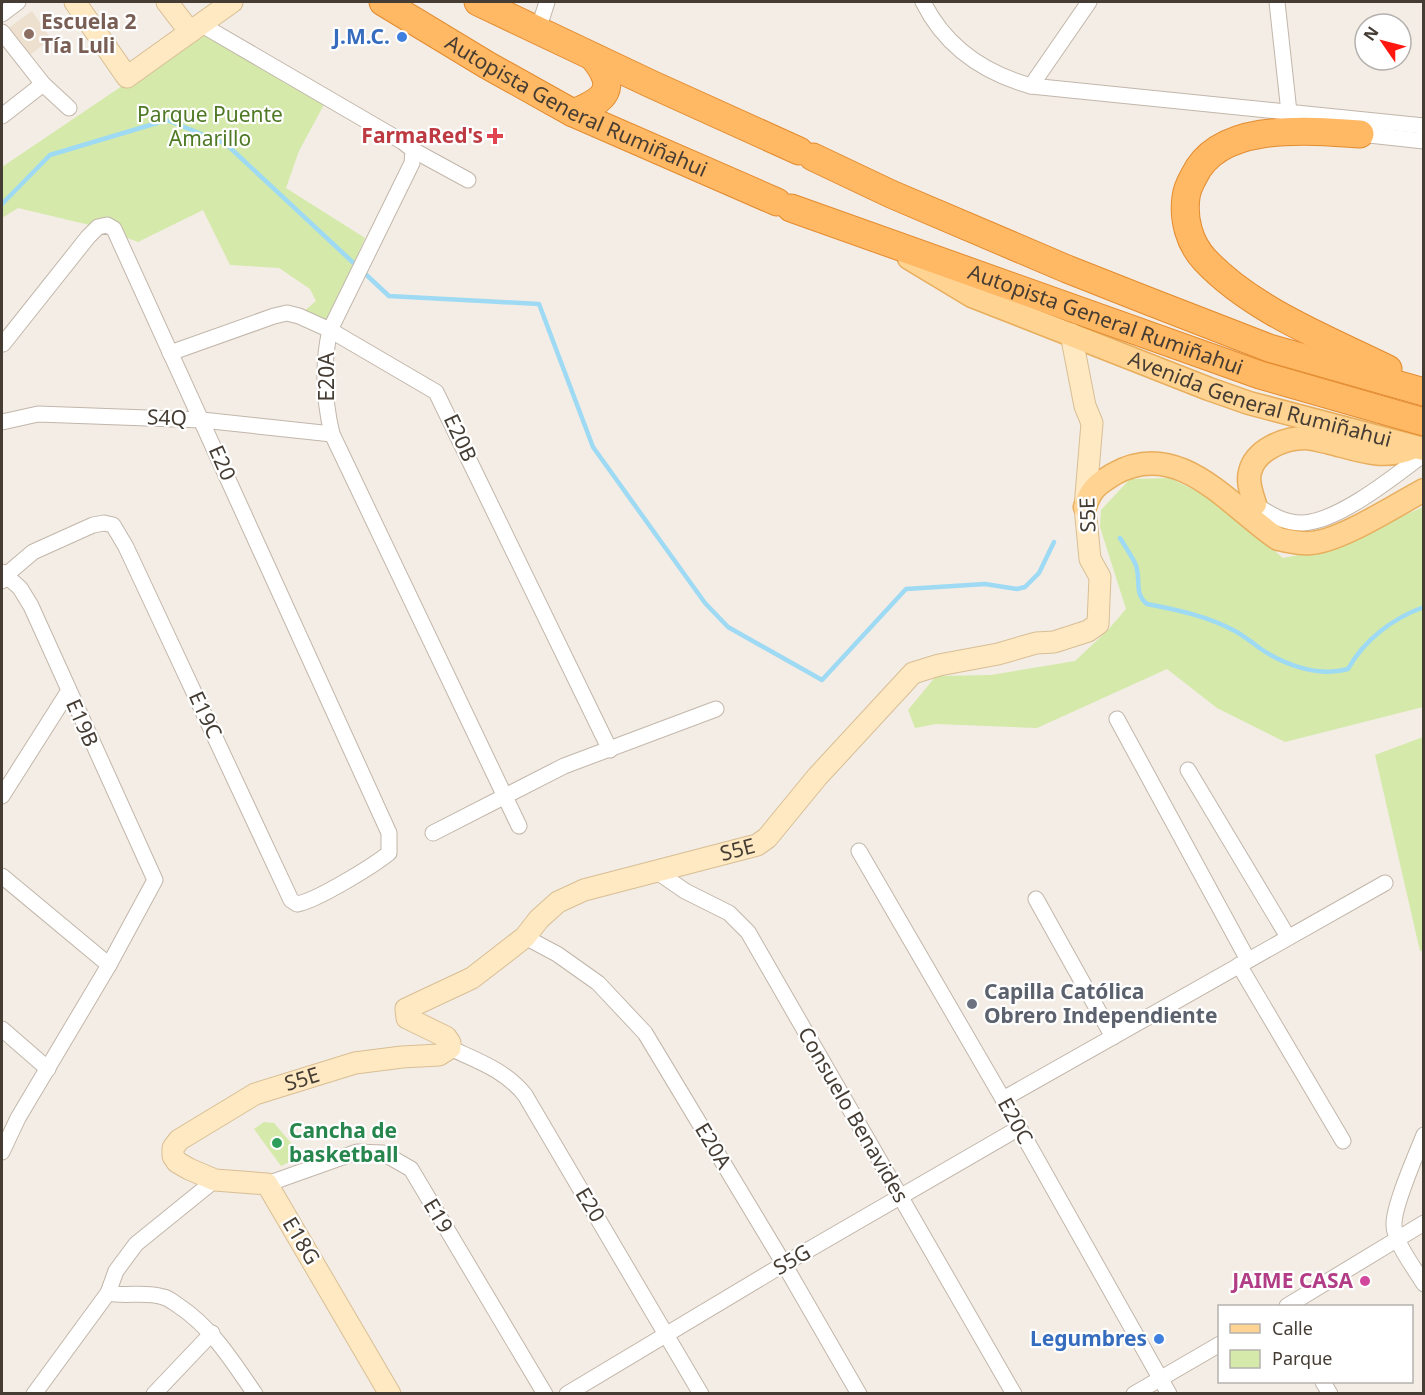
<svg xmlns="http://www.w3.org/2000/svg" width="1425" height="1395" font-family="'Noto Sans',sans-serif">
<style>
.education{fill:#ede0ce}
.green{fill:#d5e9ab}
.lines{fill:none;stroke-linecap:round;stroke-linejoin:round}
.stream{stroke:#9edaf3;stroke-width:4.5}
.street-casing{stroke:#c2b6aa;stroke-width:17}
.secondary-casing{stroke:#d8be94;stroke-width:23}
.primary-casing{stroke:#e8ae5e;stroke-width:25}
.highway-casing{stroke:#e38b2f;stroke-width:29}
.street{stroke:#fff;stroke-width:15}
.secondary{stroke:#ffe9c3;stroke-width:21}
.primary{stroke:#ffd392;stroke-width:22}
.highway{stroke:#ffb864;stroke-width:27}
.education-dot{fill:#8d6e63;stroke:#fff;stroke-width:2}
.shop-dot{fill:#3f7fe0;stroke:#fff;stroke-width:2}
.health-dot{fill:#e0444e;stroke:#fff;stroke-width:2}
.worship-dot{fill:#6b7280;stroke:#fff;stroke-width:2}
.leisure-dot{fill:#2e9e5b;stroke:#fff;stroke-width:2}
.hotel-dot{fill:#d1479c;stroke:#fff;stroke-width:2}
.labels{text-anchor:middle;stroke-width:4.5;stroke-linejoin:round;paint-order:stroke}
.education-label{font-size:21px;font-weight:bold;fill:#785e54;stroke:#fff;text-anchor:start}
.shop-label{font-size:21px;font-weight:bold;fill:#366cbe;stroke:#fff;text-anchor:end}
.street-label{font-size:21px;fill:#453d34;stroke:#fff}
.park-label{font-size:21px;fill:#4f7925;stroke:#fff}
.health-label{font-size:21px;font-weight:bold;fill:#be3a42;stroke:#fff;text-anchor:end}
.worship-label{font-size:21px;font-weight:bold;fill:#5b616d;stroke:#fff;text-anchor:start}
.leisure-label{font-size:21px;font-weight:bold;fill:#27864d;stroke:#fff;text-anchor:start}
.hotel-label{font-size:21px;font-weight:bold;fill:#b23c85;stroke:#fff;text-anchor:end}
</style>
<rect width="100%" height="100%" fill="#f3ede5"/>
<path class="education" d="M32,11L51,39L27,57L7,29Z"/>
<g class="green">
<path d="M202,25L327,99L299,151L286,188L365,238L327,324L303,312L316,301L310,289L279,268L230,265L203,210L138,242L98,227L18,208L2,218V167L122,86Z"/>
<path d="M1170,478L1215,500L1283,558L1324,550L1423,507V707L1285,742L1217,708L1167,669L1037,728L936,724L915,728L908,710L936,676L991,675L1075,661L1107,631L1126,609L1100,527L1101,510L1130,479Z"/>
<path d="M1423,737L1424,950L1420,951L1375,755Z"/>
<path d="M264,1122L274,1123L302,1156L281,1166L254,1129Z"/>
</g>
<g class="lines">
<g class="stream">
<path d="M2,204L50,155L167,120L226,144L389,296L539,304L593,447L705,603L728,627L822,680L906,589L985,584L1017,589L1025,587L1039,573L1054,542"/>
<path d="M1120,538C1125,546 1131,555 1135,563C1142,578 1133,593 1147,604C1178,610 1207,616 1235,631C1244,636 1253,643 1261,649C1286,666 1320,677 1348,669C1364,640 1393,618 1424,607"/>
</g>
<defs>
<g id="street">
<path d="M923,2C945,46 984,73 1031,86L1424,126"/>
<path d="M1277,2L1289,112"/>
<path d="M2,14L18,2"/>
<path d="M202,25L403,142L413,150L412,163L330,330C322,365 324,400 332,434L519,826"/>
<path d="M538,30L547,2"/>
<path d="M2,32L43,84L69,108"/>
<path d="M1031,86L1089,2"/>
<path d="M2,116L43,84"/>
<path d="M1353,131L1360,134L1424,141"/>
<path d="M413,150L468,180"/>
<path d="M170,353L274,316L287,313L299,316L330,330L436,392L610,750"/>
<path d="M2,422L38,414L202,420L332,434"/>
<path d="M1255,504C1269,514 1284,523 1302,523C1338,522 1395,476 1424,454"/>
<path d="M2,572L20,588L31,606L155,880L109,965L18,1118L2,1152"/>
<path d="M2,581L6,575L33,552L93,525L104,523L113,525L126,547L291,900L297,904C316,901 373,866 389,853V833L114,229L107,225L98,227L88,237L3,344"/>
<path d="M1117,719L1248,960"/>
<path d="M1188,770L1288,937"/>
<path d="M2,796L68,692"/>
<path d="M433,833L564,766L716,709"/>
<path d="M859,851L1003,1099L1169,1394"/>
<path d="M656,871L685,891L729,913L748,932L1014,1394"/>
<path d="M2,876L109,965"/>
<path d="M1036,899L1113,1037"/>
<path d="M525,937L557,954L598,983L645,1033L784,1264L859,1394"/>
<path d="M1239,965L1343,1141"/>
<path d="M2,1029L48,1069"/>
<path d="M450,1048C478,1061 505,1070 525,1095L701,1394"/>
<path d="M1003,1099L1385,883"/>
<path d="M1424,1135C1416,1155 1393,1207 1394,1225C1394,1242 1415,1269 1424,1284"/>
<path d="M267,1184L357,1152L383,1153L411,1169L545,1394"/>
<path d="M108,1293C126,1297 145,1291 163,1297C169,1298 174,1303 179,1306C212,1328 233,1362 255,1394"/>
<path d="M1287,1306L1424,1223"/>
<path d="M1323,1382L1330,1394"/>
<path d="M34,1394L108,1293L116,1271L136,1244L215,1180"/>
<path d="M154,1394L212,1333"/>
<path d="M567,1394L784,1264L1019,1128"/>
<path d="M1134,1394L1220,1344"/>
</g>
<g id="secondary">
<path d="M75,2L127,77L232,2"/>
<path d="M167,2L190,32"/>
<path id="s1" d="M390,1394L267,1184L215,1180L189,1169L177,1162L173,1156V1148L179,1140L255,1094L355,1063L402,1057L439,1055L450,1048V1043L446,1037L407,1018L406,1009L472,978L525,937L539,919L558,902L584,890L757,845L767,838L817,777L913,673L939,665L998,654L1036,643L1054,642L1088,631L1098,624L1100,577L1090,559L1085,507L1092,423L1085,406L1071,334"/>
</g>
<g id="primary">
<path id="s2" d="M909,258L972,296L1209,389L1249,403L1424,449"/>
<path d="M1255,504C1252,494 1247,483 1250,472C1255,450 1284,438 1305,438C1312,438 1320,441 1327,442C1356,449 1383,461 1412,448"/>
<path d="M1085,507C1091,488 1098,484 1114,474C1179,437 1229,506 1278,539C1289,541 1299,544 1310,543C1339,542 1396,505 1424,490"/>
</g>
<g id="highway">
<path id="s3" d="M383,2L487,65L573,113L777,202"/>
<path d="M478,2L651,84L799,151"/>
<path d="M573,113C606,100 619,88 593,57"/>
<path d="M1360,134C1309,131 1220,121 1194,176C1190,183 1187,189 1186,197C1183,219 1189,243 1205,260C1252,310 1327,339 1388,369"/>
<path d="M813,157L891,194L1067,269L1143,299L1269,348L1424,392"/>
<path id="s4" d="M791,208L1260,375L1424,422"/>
</g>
</defs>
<use href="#street" class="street-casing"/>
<use href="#secondary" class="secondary-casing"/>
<use href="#primary" class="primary-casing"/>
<use href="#highway" class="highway-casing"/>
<use href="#street" class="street"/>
<use href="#secondary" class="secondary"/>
<use href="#primary" class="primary"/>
<use href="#highway" class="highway"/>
</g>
<circle class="education-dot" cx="29" cy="34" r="6"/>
<g class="shop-dot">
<circle cx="402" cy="37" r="6"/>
<circle cx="1159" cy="1339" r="6"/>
</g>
<path class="health-dot" d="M492 127h6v6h6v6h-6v6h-6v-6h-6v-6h6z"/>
<circle class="worship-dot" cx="972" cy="1004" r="6"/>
<circle class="leisure-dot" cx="277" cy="1143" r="6"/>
<circle class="hotel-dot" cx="1365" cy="1281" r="6"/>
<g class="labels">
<g class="education-label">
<text x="41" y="29">Escuela 2<tspan x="41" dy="24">Tía Luli</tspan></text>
</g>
<g class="shop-label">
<text x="390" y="44">J.M.C.</text>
<text x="1147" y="1346">Legumbres</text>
</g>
<g class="street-label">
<text dy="7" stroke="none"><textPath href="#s3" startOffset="220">Autopista General Rumiñahui</textPath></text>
<text dy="7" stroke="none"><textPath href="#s4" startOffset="334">Autopista General Rumiñahui</textPath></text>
<text transform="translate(327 377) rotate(-90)" y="7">E20A</text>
<text dy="7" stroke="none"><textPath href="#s2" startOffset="380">Avenida General Rumiñahui</textPath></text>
<text transform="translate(167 418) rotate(2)" y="7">S4Q</text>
<text transform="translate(460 438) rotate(65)" y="7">E20B</text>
<text transform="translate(222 463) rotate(66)" y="7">E20</text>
<text transform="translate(1088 515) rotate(-92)" y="7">S5E</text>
<text transform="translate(205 715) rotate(65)" y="7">E19C</text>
<text transform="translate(82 723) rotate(66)" y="7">E19B</text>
<text dy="7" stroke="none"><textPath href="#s1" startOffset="1094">S5E</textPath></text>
<text dy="7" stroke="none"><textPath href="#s1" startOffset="501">S5E</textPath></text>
<text transform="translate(853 1115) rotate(60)" y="7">Consuelo Benavides</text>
<text transform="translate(1015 1121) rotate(61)" y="7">E20C</text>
<text transform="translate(713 1146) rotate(59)" y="7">E20A</text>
<text transform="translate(590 1205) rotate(59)" y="7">E20</text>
<text transform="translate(438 1216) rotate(59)" y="7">E19</text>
<text transform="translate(301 1241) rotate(59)" y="7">E18G</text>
<text transform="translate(792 1260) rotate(-30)" y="7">S5G</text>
</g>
<g class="park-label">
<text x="210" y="122">Parque Puente<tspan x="210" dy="24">Amarillo</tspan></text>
</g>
<g class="health-label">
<text x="483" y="143">FarmaRed's</text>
</g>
<g class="worship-label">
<text x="984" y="999">Capilla Católica<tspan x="984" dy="24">Obrero Independiente</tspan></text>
</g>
<g class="leisure-label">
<text x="289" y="1138">Cancha de<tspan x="289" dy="24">basketball</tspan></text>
</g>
<g class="hotel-label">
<text x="1353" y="1288">JAIME CASA</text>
</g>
</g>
<rect width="1425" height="1395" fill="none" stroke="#453d34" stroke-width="6"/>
<rect x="1218" y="1305" width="195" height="78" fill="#ffffff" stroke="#b5b1ae" stroke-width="1.5"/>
<rect x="1230" y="1324" width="30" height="9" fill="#ffd392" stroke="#b5b1ae" stroke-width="1.5"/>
<text x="1272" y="1335" font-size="18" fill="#453d34">Calle</text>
<rect x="1230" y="1350" width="30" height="18" fill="#d5e9ab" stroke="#b5b1ae" stroke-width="1.5"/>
<text x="1272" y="1365" font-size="18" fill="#453d34">Parque</text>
<g transform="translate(1383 42) rotate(305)"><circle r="28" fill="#ffffff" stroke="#b5b1ae" stroke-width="1.5"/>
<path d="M0-4.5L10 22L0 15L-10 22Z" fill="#ff1710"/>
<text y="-9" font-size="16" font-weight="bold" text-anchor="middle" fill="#453d34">N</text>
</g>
</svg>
